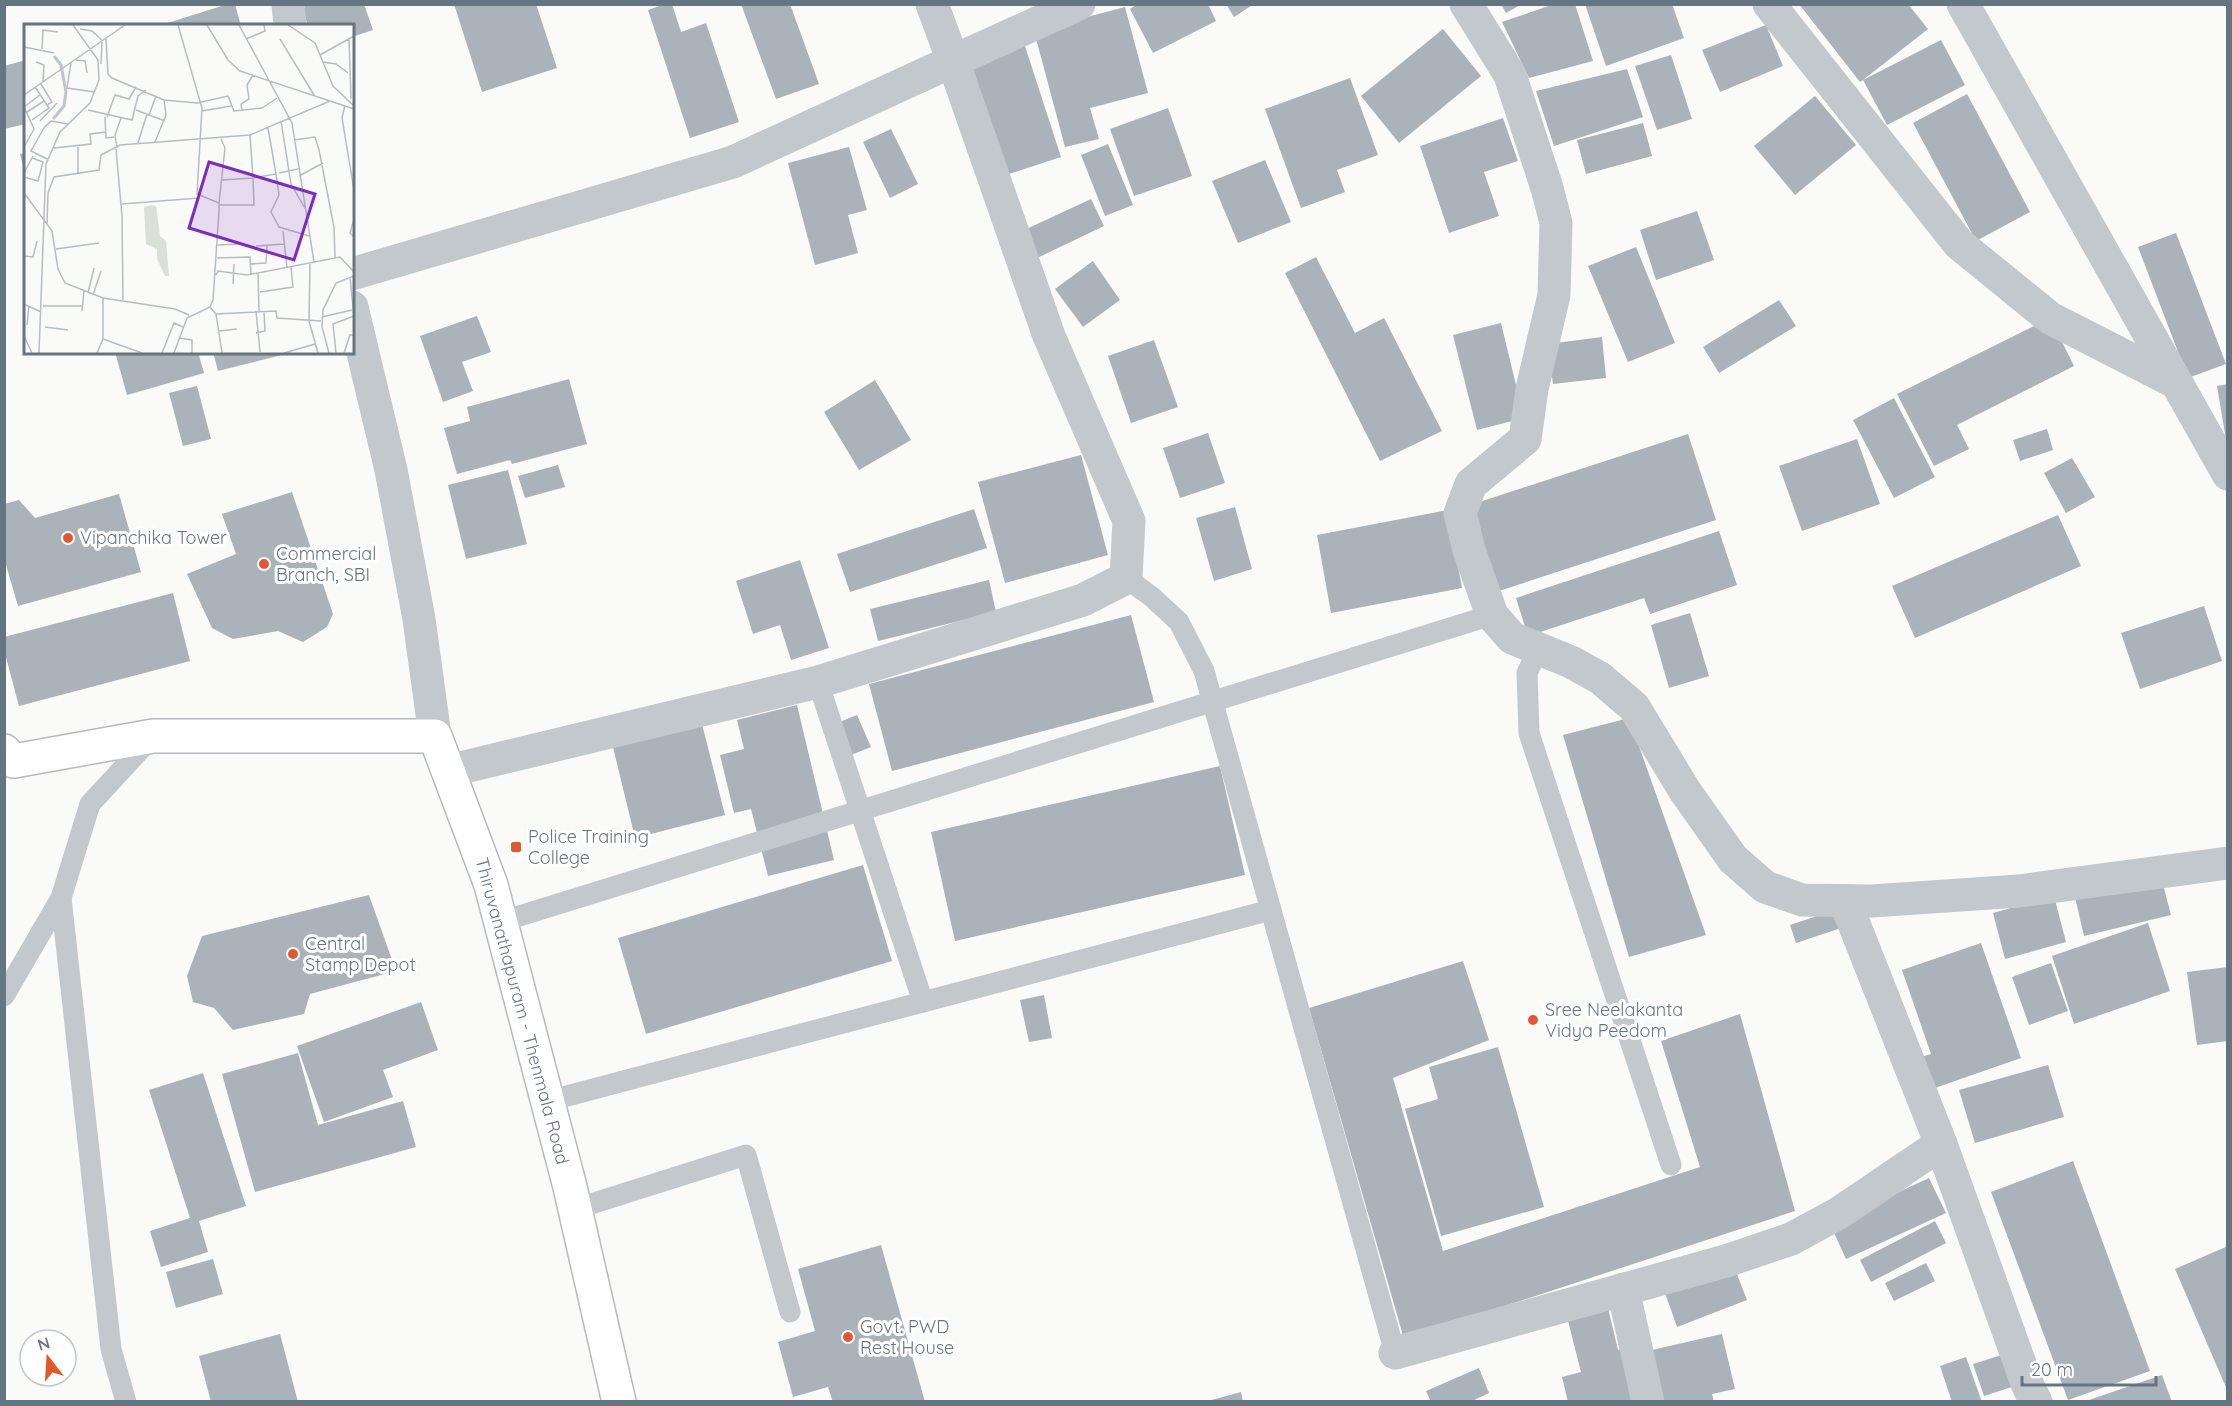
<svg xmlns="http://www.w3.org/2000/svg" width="2232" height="1406" font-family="Quicksand,sans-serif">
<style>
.building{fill:#aab3b9}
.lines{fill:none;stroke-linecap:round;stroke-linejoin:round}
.primary-casing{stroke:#b5babe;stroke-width:36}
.service{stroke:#c3c8cc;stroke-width:21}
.minor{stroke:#c3c8cc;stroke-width:33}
.primary{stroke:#fff;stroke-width:33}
.poi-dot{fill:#e4572e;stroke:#fff;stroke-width:2}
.labels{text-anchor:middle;stroke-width:6;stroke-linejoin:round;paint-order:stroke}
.poi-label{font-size:18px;fill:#657683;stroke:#fff;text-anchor:start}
.street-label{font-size:18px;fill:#657683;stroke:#fff}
.inset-river{fill:none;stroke:#bbc7cb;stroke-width:3}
.inset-road{fill:none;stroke:#b5bdc2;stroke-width:1.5}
.view{fill:#7b2cbf;fill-opacity:0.15;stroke:#7b2cbf;stroke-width:3}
.inset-edge{fill:none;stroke:#657683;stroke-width:3}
</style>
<rect width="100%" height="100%" fill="#fafaf8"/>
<g class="building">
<path d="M228,4H235L241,26H158Z"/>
<path d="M301,4H364L373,30L352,37V26H308Z"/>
<path d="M454,4H536L557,68L482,92Z"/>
<path d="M665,4H672L681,32L706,23L739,122L690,138L648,10Z"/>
<path d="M741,4H790L819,84L776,99Z"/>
<path d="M1138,4H1208L1216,21L1153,53L1130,9Z"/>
<path d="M1226,4H1254L1234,17Z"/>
<path d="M1501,4H1522L1506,13Z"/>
<path d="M1554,4H1575L1593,61L1529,78L1502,22Z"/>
<path d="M1585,4H1672L1684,38L1606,66Z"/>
<path d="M1799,4H1908L1928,29L1863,80L1941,40L1965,85L1887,125L1863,80L1860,82Z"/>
<path d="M1125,7L1148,93L1090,108L1099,139L1065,147L1034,31Z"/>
<path d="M1766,25L1783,66L1720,92L1702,50Z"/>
<path d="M1443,29L1481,76L1399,143L1361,96Z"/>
<path d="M1024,43L1061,157L1003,176L966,63Z"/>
<path d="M1671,55L1692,119L1657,130L1635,66Z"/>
<path d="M26,60V124L4,129V66Z"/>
<path d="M1627,69L1643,117L1554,146L1536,91Z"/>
<path d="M1350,78L1378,155L1337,170L1345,192L1301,208L1265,109Z"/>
<path d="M1967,94L2030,212L1976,241L1913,123Z"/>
<path d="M1815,96L1856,145L1795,195L1754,146Z"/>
<path d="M1168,108L1192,176L1134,196L1110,129Z"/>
<path d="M1503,118L1518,161L1484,172L1499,216L1449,233L1420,146Z"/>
<path d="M1643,123L1652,156L1586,174L1577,140Z"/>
<path d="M891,129L918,184L890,198L863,142Z"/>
<path d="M1108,144L1133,205L1105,216L1081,155Z"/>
<path d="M849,147L867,210L848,215L858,253L815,265L788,163Z"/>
<path d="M26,153V174H25L20,154Z"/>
<path d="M1265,160L1291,222L1238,243L1212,181Z"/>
<path d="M1091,199L1104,226L1033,260L1020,232Z"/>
<path d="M1697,211L1714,260L1656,280L1640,230Z"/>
<path d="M2176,233L2226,364L2188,378L2138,247Z"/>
<path d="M1636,247L1675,343L1628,362L1588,266Z"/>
<path d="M1316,257L1355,333L1384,318L1442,431L1380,461L1285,273Z"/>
<path d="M1093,261L1120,300L1083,327L1055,289Z"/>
<path d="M1779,300L1796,326L1719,373L1703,347Z"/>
<path d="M477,316L491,352L462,362L473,391L443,402L420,336Z"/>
<path d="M2050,318L2074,366L1957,425L1969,449L1934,466L1897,394Z"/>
<path d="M1501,323L1524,418L1477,430L1453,335Z"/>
<path d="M1602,337L1606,378L1553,384L1548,344Z"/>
<path d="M1154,340L1178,407L1131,423L1108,356Z"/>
<path d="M115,352H198L204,373L127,395Z"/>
<path d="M213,352H290V353L218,371Z"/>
<path d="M569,379L587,444L512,464L510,460L457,474L444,428L470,421L467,407Z"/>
<path d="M875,380L911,440L859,470L824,412Z"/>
<path d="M2228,384V440H2226L2217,386Z"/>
<path d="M197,386L211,439L183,446L169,393Z"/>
<path d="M1894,398L1935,477L1894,498L1853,420Z"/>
<path d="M2047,429L2053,450L2020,461L2013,440Z"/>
<path d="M1208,433L1225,483L1180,498L1163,448Z"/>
<path d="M1688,434L1716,520L1499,591L1470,505Z"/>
<path d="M1857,439L1880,504L1802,531L1779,466Z"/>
<path d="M1081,455L1108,555L1005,583L978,482Z"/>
<path d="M2072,458L2095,497L2066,513L2044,473Z"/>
<path d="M558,465L565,487L525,498L518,476Z"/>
<path d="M508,470L527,544L466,559L448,485Z"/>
<path d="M292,492L333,614L327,627L303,642L278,631L233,639L212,628L187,574L236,554L222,514Z"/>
<path d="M119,494L141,572L18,606L4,558V504L19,500L35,518Z"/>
<path d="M1235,507L1252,569L1214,581L1196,518Z"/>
<path d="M974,509L987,548L850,592L837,554Z"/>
<path d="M1448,510L1462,588L1331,613L1317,535Z"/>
<path d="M2058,515L2081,566L1915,638L1892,586Z"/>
<path d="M1719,531L1737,585L1650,614L1644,598L1528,636L1516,598Z"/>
<path d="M800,560L829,648L791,660L780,625L753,634L736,581Z"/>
<path d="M989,580L996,612L878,641L870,609Z"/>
<path d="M173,593L190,661L19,706L4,650V637Z"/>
<path d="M2204,606L2222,661L2140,689L2121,633Z"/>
<path d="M1690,613L1709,676L1669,688L1651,625Z"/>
<path d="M1131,615L1154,702L892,771L869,684Z"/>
<path d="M797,705L834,860L768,876L751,809L734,813L720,755L744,749L737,720Z"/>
<path d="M857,715L871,747L851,755L837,723Z"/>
<path d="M1629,718L1706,935L1629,957L1563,735Z"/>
<path d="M702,724L725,815L635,838L613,747Z"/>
<path d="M1220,766L1245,875L955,941L931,832Z"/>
<path d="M863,865L892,961L646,1034L618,938Z"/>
<path d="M2161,877L2171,915L2084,936L2075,897Z"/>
<path d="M369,895L396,971L310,994L304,1014L233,1030L214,1008L193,1002L187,976L202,936Z"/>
<path d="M2054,896L2066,942L2005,959L1993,913Z"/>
<path d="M1835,910L1841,928L1796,943L1790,925Z"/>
<path d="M2148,923L2170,991L2074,1024L2052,956Z"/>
<path d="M1981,943L2021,1058L1932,1089L1921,1057L1931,1054L1902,970Z"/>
<path d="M1463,961L1489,1040L1393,1078L1443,1251L1700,1167L1661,1041L1740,1014L1795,1211L1404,1339L1309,1008Z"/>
<path d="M2051,963L2068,1011L2029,1025L2012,977Z"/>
<path d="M2228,967V1041L2197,1045L2187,972Z"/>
<path d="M1044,995L1052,1038L1029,1042L1020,1000Z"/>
<path d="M421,1002L438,1050L383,1070L393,1097L324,1122L297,1046Z"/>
<path d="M1498,1047L1544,1207L1441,1236L1405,1109L1438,1099L1429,1067Z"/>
<path d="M298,1053L318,1125L403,1101L416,1147L255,1192L222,1074Z"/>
<path d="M2048,1065L2064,1117L1975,1143L1959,1090Z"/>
<path d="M203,1073L246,1206L199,1221L208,1252L161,1267L150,1231L190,1218L149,1090Z"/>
<path d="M2073,1161L2150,1371L2068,1400L1991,1192Z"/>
<path d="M1929,1178L1946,1213L1846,1259L1830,1224Z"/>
<path d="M1935,1221L1946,1243L1871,1282L1860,1260Z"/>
<path d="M881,1245L925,1402H833L828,1387L793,1397L778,1342L815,1331L798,1269Z"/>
<path d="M2228,1246V1392L2175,1269Z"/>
<path d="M213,1259L223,1294L176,1308L166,1272Z"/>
<path d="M1926,1263L1935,1281L1894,1301L1885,1283Z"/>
<path d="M1733,1264L1747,1300L1677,1327L1664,1290Z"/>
<path d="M1607,1304L1618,1350L1629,1347L1643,1402H1568L1562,1377L1581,1372L1566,1313Z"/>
<path d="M280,1334L298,1402H211L199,1356Z"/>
<path d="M1722,1334L1735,1389L1712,1394L1714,1402H1663L1652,1350Z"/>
<path d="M2008,1353L2018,1385L1984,1396L1973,1364Z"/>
<path d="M1966,1357L1982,1402H1952L1940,1366Z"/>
<path d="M1479,1368L1489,1393L1470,1402H1431L1426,1391Z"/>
<path d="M2162,1375L2172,1402H2086V1401Z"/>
<path d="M1241,1392L1243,1402H1208V1401Z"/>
</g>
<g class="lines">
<defs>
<path id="primary" d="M4,751L14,761L153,736H435L491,885L570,1187L619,1402"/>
</defs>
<use href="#primary" class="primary-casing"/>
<g class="service">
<path d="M1126,578L1152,597L1179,622L1204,671L1395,1353"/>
<path d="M1539,648L1527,673L1529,733L1671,1165"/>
<path d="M818,682L923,1002"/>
<path d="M500,922L1492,615"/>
<path d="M4,996L61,898"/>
<path d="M548,1101L1271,910"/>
<path d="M575,1209L746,1155L790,1312"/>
<path d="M126,1402L111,1349L61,898L90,804L152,737"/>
</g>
<g class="minor">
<path d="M288,4L290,26"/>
<path d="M1466,4L1510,75L1547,188L1556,223L1554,295L1532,389L1525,439L1471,484L1460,513L1469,550L1492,615L1512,638L1571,662L1600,678L1634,707L1685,791L1733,859L1765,887L1802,900L1872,901L2019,891L2228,863"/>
<path d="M1769,4L1959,244L2050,318L2175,382"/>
<path d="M1963,4L2228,474"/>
<path d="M352,274L733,162L953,61L932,4"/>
<path d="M352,307L391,470L419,619L435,736"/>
<path d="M448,771L818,682L1083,600L1126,578L1129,521L1049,336L953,61L1079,4"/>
<path d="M1845,901L1941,1144L2028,1386L2036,1402"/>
<path d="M1623,1289L1648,1402"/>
<path d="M1395,1353L1726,1261L1791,1239L1839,1213L1941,1144"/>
</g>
<use href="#primary" class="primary"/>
</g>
<g class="poi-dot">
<circle cx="68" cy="538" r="6"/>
<circle cx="264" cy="564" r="6"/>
<rect x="510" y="841" width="12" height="12" rx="3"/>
<circle cx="293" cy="954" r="6"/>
<circle cx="1533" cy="1020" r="6"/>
<circle cx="848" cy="1337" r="6"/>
</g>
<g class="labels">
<g class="poi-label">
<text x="80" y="544">Vipanchika Tower</text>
<text x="276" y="560">Commercial<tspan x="276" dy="21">Branch, SBI</tspan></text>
<text x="528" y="843">Police Training<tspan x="528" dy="21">College</tspan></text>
<text x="305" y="950">Central<tspan x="305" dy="21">Stamp Depot</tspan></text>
<text x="1545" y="1016">Sree Neelakanta<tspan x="1545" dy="21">Vidya Peedom</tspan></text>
<text x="860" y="1333">Govt. PWD<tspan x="860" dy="21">Rest House</tspan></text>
</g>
<g class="street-label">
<text transform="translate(522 1011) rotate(75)" y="6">Thiruvanathapuram - Thenmala Road</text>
</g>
</g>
<g transform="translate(24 24)">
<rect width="330" height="330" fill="#fafaf8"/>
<path d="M127,181L132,182L136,212L142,217L145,252H141L133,235V225L122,220L120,183Z" fill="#dadfd7"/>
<path class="inset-river" d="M29,95L40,82L42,68L37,41L30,32"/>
<path class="inset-road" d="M183,1L204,36L216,47L330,85M215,1L268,99L290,238M264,1L291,19L309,62L330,82M56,5L68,7L79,17M325,14L327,75M82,15L84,50L88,54L140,76L173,79L204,72L210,87L238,84L253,74M222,15L241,7L240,1M256,15L290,71M0,23L30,29M18,25L19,6L34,8M296,31L330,12M52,36L61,37L63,49M12,38L20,41L19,57M299,38L312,40L324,49M47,39L43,64L71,68M77,40L78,18M17,60L28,78L23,81M0,71L101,1M321,81L318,94L330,166M0,83L10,105L0,123M0,83L16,71M64,86L108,96L114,72L122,66M112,86L141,97M218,86L217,80L225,75L223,61L229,51M178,87L207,82M3,88L20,77M125,91L132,72M81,93L82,114L90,113M83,93L91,71L105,75L112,63M8,96L25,84L11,63M16,97L33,79M257,97L267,160L282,186M270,116L291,113L295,126L310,203L311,234M131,118L142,91L140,76M114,119L123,90M54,123V149M30,124L67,120L66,110L82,108M93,124L91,111L97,94M92,125L98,192L99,276M23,135L7,127L20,104L27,97L44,100M0,149L9,132M255,149L274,145M252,150L255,171L247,188L255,203L285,212M275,152L299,139M0,153L14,157L19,138L8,134M197,156L229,154L226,111M0,169L28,207L34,245L41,259L79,274L151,285L165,291M195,179L201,124L197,115M98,180L175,174M195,181H230L229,154L252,150L244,104M330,195L326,209L330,213M23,200L24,169L30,153L75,146L77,131L96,121L226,111L306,77M259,207L263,244M193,221L217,220M232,222L260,220M32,225L75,219M0,232L9,233L13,217M193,234L226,233L227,251M226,240L242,239L243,222M286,240L285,297L294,329M234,250L235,287M192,251L194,247L223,251L316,233L330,248M326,253L330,293M209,260L210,240M236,268L269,263L267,243M64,269L70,244M69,271L77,247M0,280L17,288M19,282H58M186,283L192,290L198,329M58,287L60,267M232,287L236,328M192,290L252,287L253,294L297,297M298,293L328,286M3,301L5,282M21,303L44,306M195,307L213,305M232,309L241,307L240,287M0,312L8,329M155,314L168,316V329M79,315L118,329M15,329L22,140L36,108L66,79L75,56L74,36L49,1M73,329L79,315V274M138,329L150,299L159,303M150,329L163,294L186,283L189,276L195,187V179L173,170L178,84L154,1M260,329L291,320M305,329L298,303L299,286L312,259L330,252M312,329L309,300L330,292M320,329L326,311H330"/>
<path class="view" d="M185,138L291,170L270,236L165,204Z"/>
<rect width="330" height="330" class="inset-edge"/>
</g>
<rect width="2232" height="1406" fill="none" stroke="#657683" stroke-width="12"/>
<g transform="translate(48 1358) rotate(343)"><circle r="28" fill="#ffffff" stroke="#c1c8cd" stroke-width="1.5"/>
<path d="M0-4.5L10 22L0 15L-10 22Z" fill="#e4572e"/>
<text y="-9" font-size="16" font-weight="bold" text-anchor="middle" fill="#657683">N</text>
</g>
<path d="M2022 1376v9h134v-9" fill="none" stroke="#657683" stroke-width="3"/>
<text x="2031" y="1376" font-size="18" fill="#657683" stroke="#ffffff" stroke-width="4.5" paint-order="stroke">20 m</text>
</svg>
